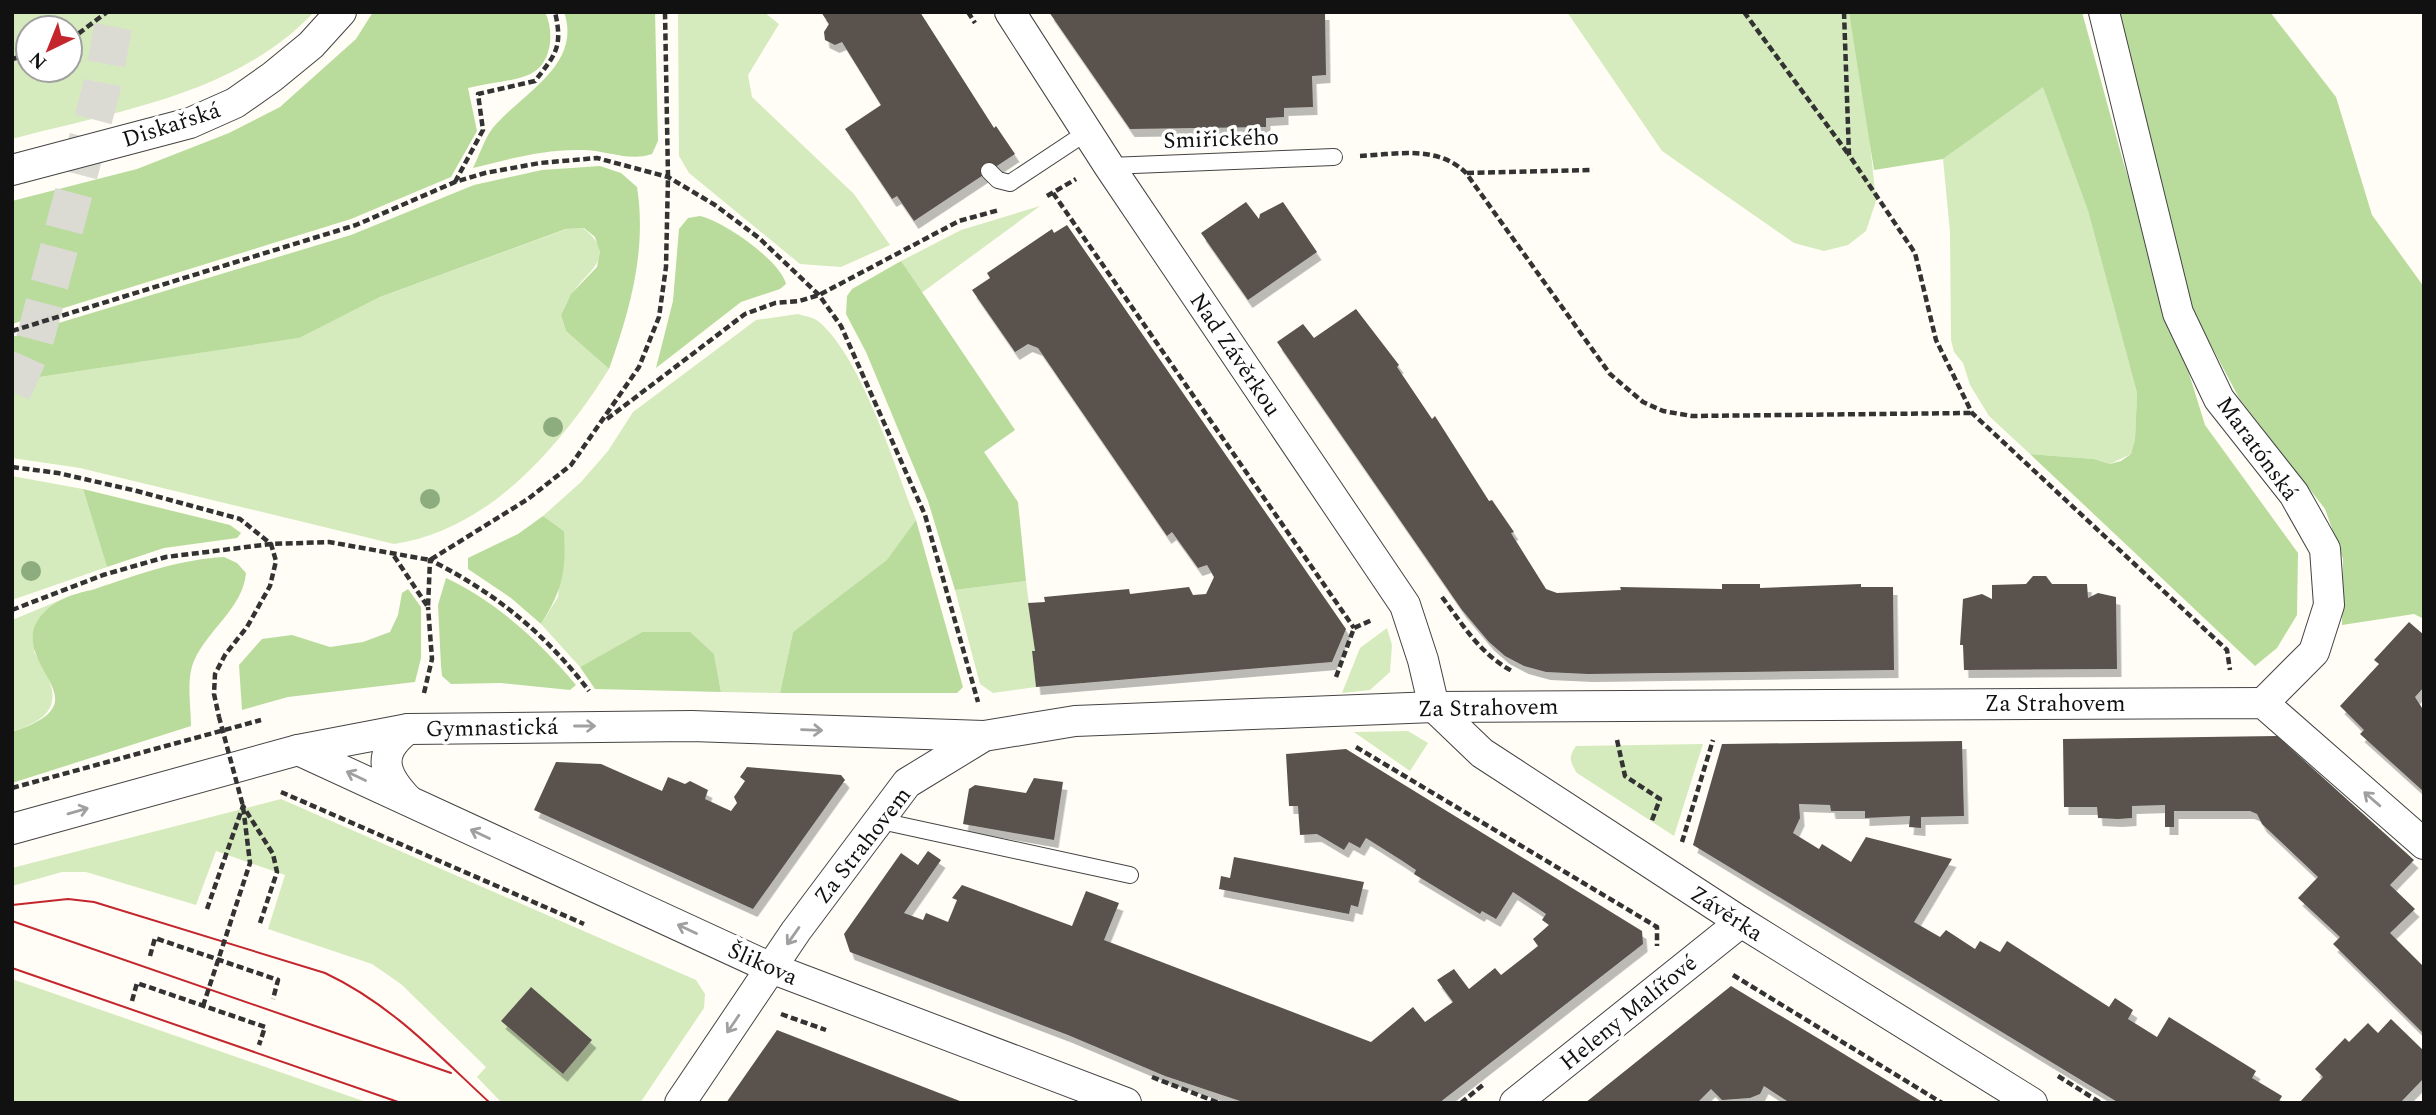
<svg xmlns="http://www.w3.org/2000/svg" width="2436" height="1115" font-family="Spectral,serif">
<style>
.green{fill:#d5ebbd;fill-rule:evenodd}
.forest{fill:#b9dc9c}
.building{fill:#5a524d;filter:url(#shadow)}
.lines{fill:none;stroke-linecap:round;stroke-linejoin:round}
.trunk-tunnel{stroke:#dbdad3;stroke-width:38;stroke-dasharray:38 19;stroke-linecap:butt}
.service-casing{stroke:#444;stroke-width:18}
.minor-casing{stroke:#444;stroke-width:32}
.path{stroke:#333;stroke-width:4.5;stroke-dasharray:7 3.5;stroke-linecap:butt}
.service{stroke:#fff;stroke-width:16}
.minor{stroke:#fff;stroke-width:30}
.tram{stroke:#c4262e;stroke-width:2}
.path-bridge{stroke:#333;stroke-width:4.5;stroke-dasharray:7 3.5;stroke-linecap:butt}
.tree{fill:#8dad7f}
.oneway{stroke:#a0a0a0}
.labels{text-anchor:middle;stroke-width:7;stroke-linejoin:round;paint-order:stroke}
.street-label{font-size:23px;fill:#111;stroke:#fff}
</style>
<defs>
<filter id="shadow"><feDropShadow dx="4.5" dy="8" stdDeviation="0" flood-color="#0004"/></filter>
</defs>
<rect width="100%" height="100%" fill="#fffdf5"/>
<g class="green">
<path d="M12,12H314C236,95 117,111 12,139ZM28,28H70V70H28Z"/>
<path d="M678,12H764L779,24L748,75L752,97L854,194L890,245L841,267L800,264L689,173L679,156Z"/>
<path d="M1567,12H1849L1866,104L1876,201L1866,231L1848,245L1824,251L1794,243L1662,151Z"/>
<path d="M2043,86L2088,211L2137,393L2135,439L2131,454L2110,464L2094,459L2030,454L1989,416L1970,385L1963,363L1954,352L1951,340L1950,232L1943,159Z"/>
<path d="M1040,206L920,294L901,261L961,230Z"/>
<path d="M583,228C620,257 587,270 571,295C567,301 564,309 561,315L566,331L609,369C560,447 489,530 394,544L80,468L12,458V373L17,377L33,378L298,338L380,297L567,229Z"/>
<path d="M798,314C804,316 813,317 818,321C861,356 895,467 916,520L888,560L793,632L780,693L721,692L714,654L642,632L580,667L541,624L558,597L564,531L543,516L581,482L608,451L633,412L756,320Z"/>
<path d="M12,476L83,489L107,567L12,600Z"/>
<path d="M1026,581L1035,651L1032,652L1036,687L993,693L980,684L955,590Z"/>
<path d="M63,599L34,652C60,693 64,715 12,732V620Z"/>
<path d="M1387,628L1392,645L1390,672L1370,690L1342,693L1360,648Z"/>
<path d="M1408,731L1428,743L1410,771L1354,732Z"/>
<path d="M1703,744L1674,836L1577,773C1570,762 1568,757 1576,746Z"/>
<path d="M281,799L696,980L705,994L704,1008L640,1103H502L477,1077L486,1067L401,984L372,964L268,929L285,875L216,851L196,905L86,872H62L12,886V868ZM530,988L592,1040L563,1074L501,1021Z"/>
<path d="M12,979L369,1103H12Z"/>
</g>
<g class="forest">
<path d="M373,12H545C555,32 552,66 528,75C510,82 487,83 468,88L477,131L451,177L351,219L12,324V201L137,169L229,133L280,107L356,39Z"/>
<path d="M564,12H655L658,141L652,154C628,162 607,150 582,150C545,149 509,159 473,168C479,156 484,140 492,129C519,95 583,66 564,12Z"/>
<path d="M1849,12H2082L2123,161L2205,425L2298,553L2297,615L2277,648L2255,666L2030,454L2094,459L2110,464L2121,461L2131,454L2135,439L2137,393L2088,211L2043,87L1943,159L1874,170Z"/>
<path d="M2119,12H2270L2336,97L2372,215L2424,287V619L2414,614L2342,625L2343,559L2325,509L2239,398L2178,283Z"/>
<path d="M600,166L621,173L637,187C647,250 630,310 609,369L566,331L561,315L571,294L597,267L600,252L595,237L584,228L566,229L380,297L299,338L33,378L17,377L12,373V337L351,235L474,185L542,170Z"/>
<path d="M700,216C723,221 780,260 786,284L780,289L741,302L656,368L673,301L679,229L688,218Z"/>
<path d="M901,261L1015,430L984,452L1018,502L1026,581L955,590L928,501L866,352L846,314L847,296L852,289Z"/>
<path d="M83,489L230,525L241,533L237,538L164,548L107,567Z"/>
<path d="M543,516L564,531C566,572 563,589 541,624L511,598L468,569V558L518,534Z"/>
<path d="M916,520L963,687L957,693H780L793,632L887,560Z"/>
<path d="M224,557L237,563L246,573C243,608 208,629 194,661C186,679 191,707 191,726L12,783V732C98,704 28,676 33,633C35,619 48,607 59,601C69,595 83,592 95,589C136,575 181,559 224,557Z"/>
<path d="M446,578C496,601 541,643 576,685L570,690L501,683L451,684L442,676L441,666L438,605Z"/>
<path d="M408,589L421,607V658L415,682L288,697L242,710L239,665L262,639L292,635L330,647L363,642L390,632L398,615L402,593Z"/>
<path d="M642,632H690L714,654L721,692L595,689L580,667Z"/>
</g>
<g class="building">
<path d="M821,12H920L994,128L996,126L1015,154L914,221L897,196L892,199L845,129L881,105L842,42L835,45L825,40L824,32L829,24Z"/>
<path d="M1049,12H1325L1326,75L1312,76L1313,107L1284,108V117L1266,118V127L1130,129Z"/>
<path d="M1246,202L1259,219L1260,214L1283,202L1317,252L1248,300L1201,233Z"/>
<path d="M1067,225L1346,629L1332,662L1036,687L1032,651H1035L1028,603L1045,602L1044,597L1129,589L1130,594L1189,587L1193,595L1206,594L1214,577L1207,565L1198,568L1172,532L1167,536L1038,348L1028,344L1015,352L972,290L990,278L987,273L1052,229L1054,233Z"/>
<path d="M1356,309L1399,365L1397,367L1432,419L1435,416L1489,501L1492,500L1514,532L1511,533L1546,589L1557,593L1621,590L1620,587L1722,589V584H1760V588L1861,584V587H1893L1894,670L1588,674L1546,672L1524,666L1505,656L1489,642L1462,610L1277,342L1303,324L1314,338Z"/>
<path d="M2033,576H2046L2052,584H2087L2088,598L2098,593L2116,597L2117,669L1964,670L1963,645H1960L1963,599L1982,594L1992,599V585L2026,584Z"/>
<path d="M2409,622L2424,635V687L2415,697L2424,711V792L2360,734L2364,730L2340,706L2379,664L2374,660Z"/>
<path d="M2277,736L2414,860L2390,885L2415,909L2390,933L2424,967V1034L2333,944L2340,937L2298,898L2318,877L2262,824L2257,814L2250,811H2174V827H2165V805L2132,806V818L2118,819L2098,818L2097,807H2064L2063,739Z"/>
<path d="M1962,741L1964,816L1921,817V828L1909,827L1910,816L1865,818V811H1831L1830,805L1799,804L1800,818L1793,833L1819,849L1822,844L1851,862L1866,837L1952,859L1914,922L1940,937L1946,930L1975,949L1980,941L2000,952L2007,941L2109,1007L2115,998L2133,1010L2128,1019L2157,1037L2169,1017L2256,1071L2252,1078L2282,1096L2278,1103H2119L1693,845L1722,744Z"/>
<path d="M1346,749L1642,931L1643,944L1439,1103H1246L1165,1076L1068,1035L850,952L844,934L901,853L918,865L928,851L941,860L904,913L923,920L926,913L948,922L957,900L952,898L962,885L1072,926L1086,891L1119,903L1104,940L1371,1042L1413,1007L1425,1022L1453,1002L1437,980L1454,969L1469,989L1495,968L1501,975L1538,946L1533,939L1549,925L1542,920L1546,914L1513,892L1496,919L1482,911L1480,914L1414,874L1416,870L1401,860L1366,838L1360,848L1349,842L1344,850L1317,834L1300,835L1298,806H1289L1286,754Z"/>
<path d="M556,762L601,764L662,791L668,777L685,784L690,781L708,790L705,799L731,811L737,803L734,797L745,781L740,777L747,767L841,775L845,780L753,909L534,810Z"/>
<path d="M1034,778L1063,782L1054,840L963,824L969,789L975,785L1026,793Z"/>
<path d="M1234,857L1364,882L1358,907L1351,905L1349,914L1219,889L1221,876L1230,878Z"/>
<path d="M1731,986L1821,1040L1924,1103H1790L1764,1086L1760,1094L1750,1098L1722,1100L1711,1089L1697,1103H1585Z"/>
<path d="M531,987L592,1040L563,1074L501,1021Z"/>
<path d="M2391,1019L2424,1051V1078L2400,1103H2299L2323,1077L2315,1069L2345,1038L2349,1042L2368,1023L2378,1033Z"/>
<path d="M777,1030L885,1072L965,1103H726Z"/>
</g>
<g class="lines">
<path class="trunk-tunnel" d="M12,392L34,343L102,86L116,12"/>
<defs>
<g id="service">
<path d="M1109,166L1334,157"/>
<path d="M989,171L998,180L1010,183L1087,132"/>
<path d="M881,821L1130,875"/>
</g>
<g id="minor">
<path d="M1010,12L1109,166L1405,605L1423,660L1434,707"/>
<path d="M2104,12L2178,313L2219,399L2294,494L2325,549L2329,605L2314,652L2263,703"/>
<path d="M12,170L190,123L235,103L272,77L311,45L341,12"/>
<path d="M1434,707L1482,753L1741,922L2032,1103"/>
<path d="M408,729C376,753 383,774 408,800"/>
<path d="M298,750L771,968L1126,1103"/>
<path d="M12,829L298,750L408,729L692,726L984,736"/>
<path d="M680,1103L796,931L907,783L984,736L1075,721L1434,707L2263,703L2424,844"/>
<path d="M1515,1103L1741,922"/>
</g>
</defs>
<use href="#service" class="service-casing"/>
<use href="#minor" class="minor-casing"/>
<g class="path">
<path d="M968,12L975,23"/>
<path d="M1744,12L1849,155"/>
<path d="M1844,12L1849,155L1915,253L1936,340L1972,413L2227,650L2230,670"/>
<path d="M70,40L107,12"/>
<path d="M12,59L28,55"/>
<path d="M1360,156C1397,154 1438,145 1466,173L1610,374L1643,402L1663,411L1692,416L1971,413"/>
<path d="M1467,173L1593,170"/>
<path d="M455,182L483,130L478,94L535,81C556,54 563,47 555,12"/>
<path d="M1053,193L1354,628"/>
<path d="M1047,196L1076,179"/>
<path d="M12,331L356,225L455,182L485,173L540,163L597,158L668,177L715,205L759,238L819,295L841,326L925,515L978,702"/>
<path d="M607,419L745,314L775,303L799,301L819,295L959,221L999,210"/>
<path d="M12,467L58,473L137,491L240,519L271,544L276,561L270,586L247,627L225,655L215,674L214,694L219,717"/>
<path d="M394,556L428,607L430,560C494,592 545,633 589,691"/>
<path d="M1442,597C1463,625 1480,654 1512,671"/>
<path d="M12,610L103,575L166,557L271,544L329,542L430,560L528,499L571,465L639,367L659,317L666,267L668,177L665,12"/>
<path d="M1336,677L1354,628L1372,620"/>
<path d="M424,693L432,659L428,607"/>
<path d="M1617,740L1625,776L1660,799L1651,823"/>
<path d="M1356,747L1657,927V946"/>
<path d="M12,788L261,720"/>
<path d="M281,792L584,924"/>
<path d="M1682,842L1713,740"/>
<path d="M207,909L243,806L273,854L277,872L259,926"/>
<path d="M150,956L155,938L278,980L273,999"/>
<path d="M1733,975L1942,1103"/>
<path d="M132,1001L137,983L265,1027L259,1045"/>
<path d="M781,1014L826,1030"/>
<path d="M2058,1076L2101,1103"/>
<path d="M1152,1077L1219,1103"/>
<path d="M1461,1103L1484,1084"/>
</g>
<use href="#service" class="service"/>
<use href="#minor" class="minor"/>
<g class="tram">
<path d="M12,905L68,899L94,902L325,973C391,1004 437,1054 490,1103"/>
<path d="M12,921L451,1073"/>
<path d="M12,968L401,1103"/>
</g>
<path class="path-bridge" d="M203,1006L250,863L243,806L219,717"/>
</g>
<g class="tree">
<circle cx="553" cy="427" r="10"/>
<circle cx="430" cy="499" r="10"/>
<circle cx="31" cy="571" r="10"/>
</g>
<defs><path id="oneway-shaft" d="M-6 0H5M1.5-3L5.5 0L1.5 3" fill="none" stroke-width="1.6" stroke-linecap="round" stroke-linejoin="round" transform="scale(1.75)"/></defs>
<g class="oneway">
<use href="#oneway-shaft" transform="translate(585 726)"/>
<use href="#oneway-shaft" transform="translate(812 730) rotate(2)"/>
<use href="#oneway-shaft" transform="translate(356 776) rotate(-155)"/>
<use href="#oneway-shaft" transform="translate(2372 799) rotate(-139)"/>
<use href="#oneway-shaft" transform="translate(78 811) rotate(-16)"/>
<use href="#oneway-shaft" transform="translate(480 834) rotate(-155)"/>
<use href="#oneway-shaft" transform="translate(687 929) rotate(-155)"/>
<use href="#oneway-shaft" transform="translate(793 936) rotate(125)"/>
<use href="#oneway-shaft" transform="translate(733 1024) rotate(124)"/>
</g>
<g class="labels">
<g class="street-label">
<text transform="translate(171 124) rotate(-18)" y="8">Diskařská</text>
<text transform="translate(1221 138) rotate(-2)" y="8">Smiřického</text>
<text transform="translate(1236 354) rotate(56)" y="8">Nad Závěrkou</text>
<text transform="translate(2258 448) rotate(54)" y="8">Maratónská</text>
<text x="2055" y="711">Za Strahovem</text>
<text transform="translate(1488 707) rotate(-1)" y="8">Za Strahovem</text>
<text transform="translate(492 727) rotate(-1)" y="8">Gymnastická</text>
<text transform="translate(862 845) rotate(-52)" y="8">Za Strahovem</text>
<text transform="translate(1727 913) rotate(33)" y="8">Závěrka</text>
<text transform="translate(763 963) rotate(24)" y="8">Šlikova</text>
<text transform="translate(1628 1012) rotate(-39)" y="8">Heleny Malířové</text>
</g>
</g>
<rect width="2436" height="1115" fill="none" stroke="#111111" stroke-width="28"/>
<g transform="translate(49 49) rotate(223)"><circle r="33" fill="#ffffff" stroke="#a0a0a0" stroke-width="2"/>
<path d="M0-5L12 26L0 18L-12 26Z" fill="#c4262e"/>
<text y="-10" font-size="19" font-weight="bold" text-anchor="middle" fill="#111111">N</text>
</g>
</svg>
